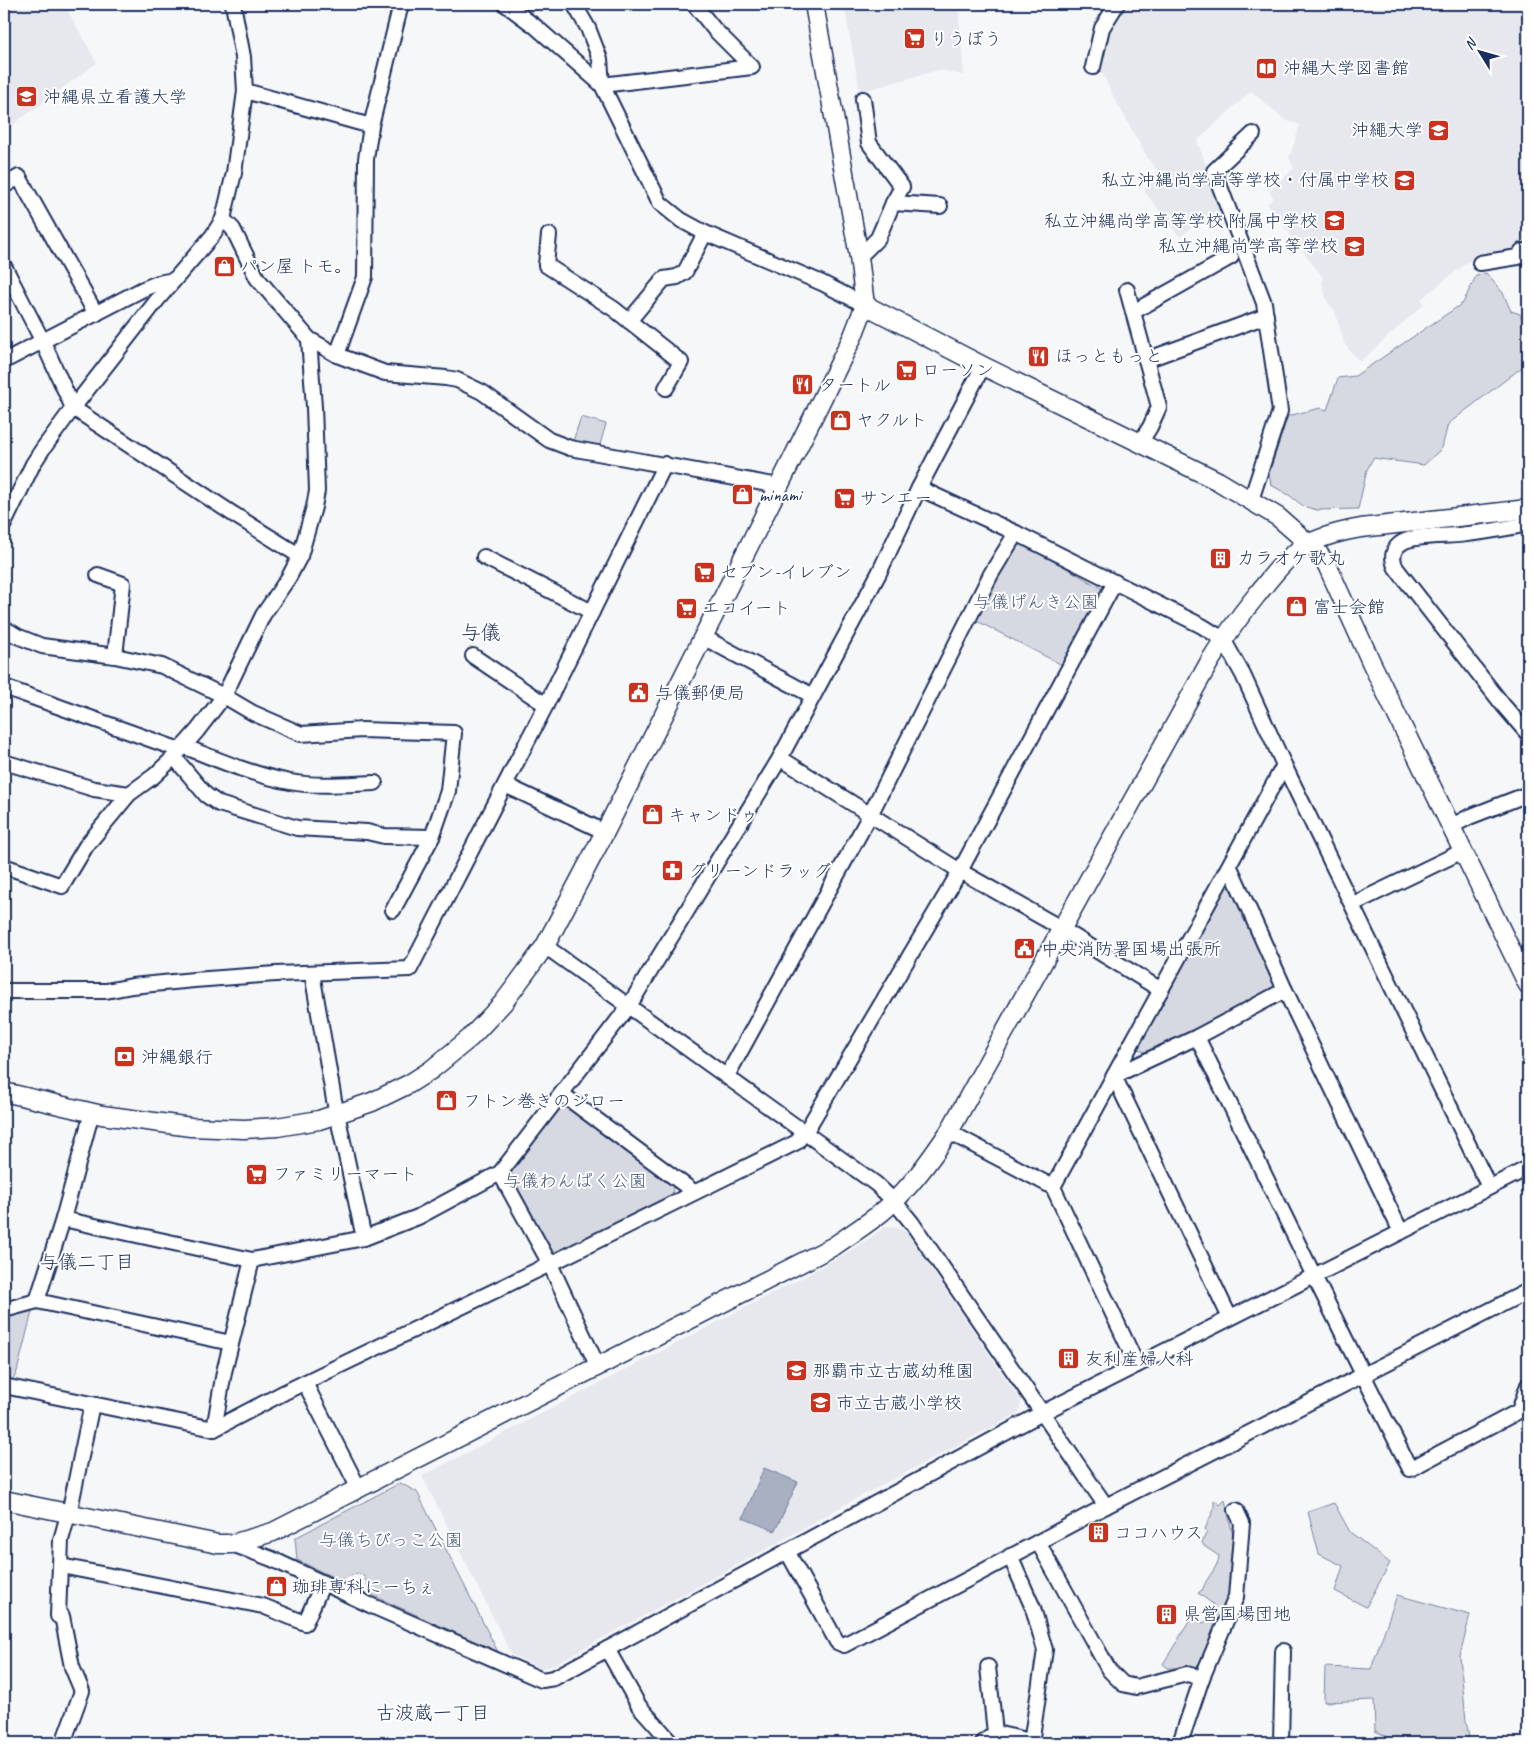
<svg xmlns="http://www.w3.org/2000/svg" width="1532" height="1747" font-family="Caveat,'Klee One',sans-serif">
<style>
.built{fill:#e6e8ee}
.green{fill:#d6d9e2;stroke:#7884a0}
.water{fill:#a9b0c1;stroke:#707c99}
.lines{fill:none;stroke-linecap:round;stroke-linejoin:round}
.minor-casing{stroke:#1b2f5e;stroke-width:18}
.tertiary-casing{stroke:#1b2f5e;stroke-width:21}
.minor{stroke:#fff;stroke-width:14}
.tertiary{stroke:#fff;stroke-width:18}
.labels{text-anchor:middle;stroke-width:4;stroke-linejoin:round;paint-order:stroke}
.poi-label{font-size:18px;fill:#1b2f5e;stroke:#fff;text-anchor:start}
.park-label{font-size:18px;fill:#4a5a7f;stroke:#fff}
.neighbourhood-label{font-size:19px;fill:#1b2f5e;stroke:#fff}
.quarter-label{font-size:20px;fill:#1b2f5e;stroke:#fff}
</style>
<rect width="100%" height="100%" fill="#f6f7f9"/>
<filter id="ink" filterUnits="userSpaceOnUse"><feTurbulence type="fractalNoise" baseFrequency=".02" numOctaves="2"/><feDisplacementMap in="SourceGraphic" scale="10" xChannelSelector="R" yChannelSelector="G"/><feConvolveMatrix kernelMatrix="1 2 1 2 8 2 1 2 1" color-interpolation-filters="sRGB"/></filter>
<g filter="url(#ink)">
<g class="built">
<path d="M4,4H64L97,63L4,131Z"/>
<path d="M844,4H958L964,75L938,70L860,92Z"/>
<path d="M1125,4H1528V249L1469,261L1421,299L1424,304L1360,362L1345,345L1334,309L1330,306L1325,295L1322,281L1324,279L1267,204L1274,198L1269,192L1294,168L1289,158L1300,125L1285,120L1251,91L1197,141L1223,210L1197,223L1180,237L1144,191L1158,171L1147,157L1110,90L1098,63L1111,21Z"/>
<path d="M887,1226L905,1230L1021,1401L1019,1413L842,1506L785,1539L549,1667L540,1668L512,1655L422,1476L796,1281L853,1249Z"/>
</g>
<g class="green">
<path d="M1486,273L1503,293L1511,311L1520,314L1528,336V366L1525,365L1448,424L1442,448L1424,465L1373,458L1367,470L1358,509L1317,510L1303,506L1289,495L1271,485L1269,473L1288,416L1320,408L1327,410L1338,378L1355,376L1463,303L1476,276Z"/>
<path d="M581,417L606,424L599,448L573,441Z"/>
<path d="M1017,539L1109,593L1068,668L975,620Z"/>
<path d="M1223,886L1230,888L1278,985L1272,993L1148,1053L1136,1048Z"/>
<path d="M557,1108H570L674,1182L672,1195L558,1253L548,1250L511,1178L512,1169Z"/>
<path d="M33,1308L16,1375L10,1382L4,1381V1313Z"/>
<path d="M400,1483L417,1492L498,1652L372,1595L364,1576L358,1573L339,1580L297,1560L295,1538Z"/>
<path d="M1214,1500L1220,1505L1225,1500L1236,1549L1230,1594L1201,1668H1168L1163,1664L1192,1617L1203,1623C1213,1619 1214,1614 1213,1604L1198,1593L1203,1589C1206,1577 1218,1569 1219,1556L1204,1546L1202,1542L1207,1532L1205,1529L1214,1509Z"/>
<path d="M1334,1503L1350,1532L1390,1563L1366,1607L1335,1591L1343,1566L1319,1554L1308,1512Z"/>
<path d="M1397,1595L1470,1615L1460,1656L1466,1721L1470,1743H1401L1375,1731L1374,1700L1324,1702L1325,1667L1371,1669Z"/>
</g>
<path class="water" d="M764,1468L798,1482L775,1531L743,1518Z"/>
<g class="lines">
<defs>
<g id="minor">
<path d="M505,4L536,27L602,85L752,67L714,29L694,4"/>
<path d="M574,4L588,28L600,59L602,85L660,203L681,220L705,233L822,283L865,305"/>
<path d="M1093,67L1102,28L1117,4"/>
<path d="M245,91L371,126"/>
<path d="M4,186L19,177L96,314"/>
<path d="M893,203L940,206"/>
<path d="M223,219L233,229L257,278L309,339L337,355L385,373L446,378L457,380L482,392L549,440L570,448L779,486"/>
<path d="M549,235L546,265L614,309L681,362L666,388"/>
<path d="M859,257L878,238L893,203L902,187L869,143L863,99"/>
<path d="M1480,263L1518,257L1522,251H1528"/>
<path d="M4,266L43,342L73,408L233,514L300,556"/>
<path d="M1127,290L1159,407L1150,427L1140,443"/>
<path d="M1133,312L1231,257"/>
<path d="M629,321L664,279L677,277L685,272L705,233"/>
<path d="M337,355L365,277L366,159L371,126L401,4"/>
<path d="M1146,360L1266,316"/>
<path d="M4,361L143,289L158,283L174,280"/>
<path d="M919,488L1016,533L1202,626L1223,639L1243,675L1284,765L1489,1187"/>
<path d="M1251,500L1280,411L1264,303L1214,171L1253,134"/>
<path d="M4,524L33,464L42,450L73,408L158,299L213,235L223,219L234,173L245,91L243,57L233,4"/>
<path d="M1528,524C1508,528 1488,532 1467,534C1451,537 1416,534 1403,542C1392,548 1391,558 1396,568L1503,705L1528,734"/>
<path d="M484,557L592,612"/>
<path d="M98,575L123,584L115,656"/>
<path d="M4,628L17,636L42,646L115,656L162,666L224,696L253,713L301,734L362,730L454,733L448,791L432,837L393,910"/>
<path d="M703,637L813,696"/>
<path d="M473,656L546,705"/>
<path d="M4,687L180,750"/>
<path d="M183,746C218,760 253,775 290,782C317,787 348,784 375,783"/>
<path d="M174,757L206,795L219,804L297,828L367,832L384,836L432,837"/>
<path d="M780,758L960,871L1052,923L1161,990"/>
<path d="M4,762L94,789L129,794"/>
<path d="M505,785L605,832"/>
<path d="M1452,826L1469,817L1528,794"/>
<path d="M4,866L62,886L86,846L129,794L154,776L174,757L197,731L224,696L263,615L289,577L300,556L314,507L317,491L314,407L309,339"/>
<path d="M1230,867L1285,990L1401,1232"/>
<path d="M1353,904L1463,851"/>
<path d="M545,946L876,1184L894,1201L912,1223L1106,1506"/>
<path d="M312,973L334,1100L364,1238"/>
<path d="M4,991H106L132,986L194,980L276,974L410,969L546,705L665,464"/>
<path d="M1197,1037L1314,1276L1410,1469L1519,1411L1528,1385"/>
<path d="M727,1076L870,815L991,574L1016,533"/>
<path d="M1114,1076L1230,1318"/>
<path d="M1114,1076L1197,1037L1285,990"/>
<path d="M562,1094L694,1192"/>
<path d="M949,1132L1053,1187L1137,1365"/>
<path d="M500,1173L550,1264L598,1367"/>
<path d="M1053,1187L1284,765"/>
<path d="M63,1219L252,1260L364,1238L418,1217L500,1173L629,1006L780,758L879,573L919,488L983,366"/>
<path d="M37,1301L63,1219L92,1112"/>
<path d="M4,1310L37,1301L231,1343"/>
<path d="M305,1383L359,1489"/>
<path d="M4,1386L214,1429L285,1392L550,1264L797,1142L809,1126L960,871L1115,582"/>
<path d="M214,1429L224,1372L252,1260"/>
<path d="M1038,1542L1109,1670L1123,1684L1136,1687L1187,1674L1202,1678"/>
<path d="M232,1544L272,1559L370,1605L542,1680L554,1678L1042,1413L1528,1168"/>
<path d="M787,1551L837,1642L844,1645L1106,1506L1528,1291"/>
<path d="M1010,1556L1033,1608L1045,1650L1031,1743"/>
<path d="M61,1566L263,1606L305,1623L323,1583"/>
<path d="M58,1616L61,1540L71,1504L92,1404"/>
<path d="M62,1616L72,1667L82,1691L63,1743"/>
<path d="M607,1649L639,1706L672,1743"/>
<path d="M988,1667L995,1733"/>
<path d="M983,1743L995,1733L1031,1741"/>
<path d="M1180,1743L1202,1678L1236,1597L1242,1523L1236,1510"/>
<path d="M1281,1743L1283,1651"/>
</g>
<g id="tertiary">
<path d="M865,305L983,366L1218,481L1278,517L1316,550L1327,565L1372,664L1528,985"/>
<path d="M4,1092L102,1115L191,1127L244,1129L277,1127L319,1120L372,1102L409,1084L431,1070L470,1038L503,1003L518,983L545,946L605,832L779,486L853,336L865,305L859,257L814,4"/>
<path d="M4,1500L218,1544H232L273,1532L834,1246C850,1235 867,1224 882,1212C909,1190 930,1160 949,1132L1210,661C1224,638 1239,617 1256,596C1272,576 1287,555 1310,543C1326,535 1344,531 1361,528L1528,509"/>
</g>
</defs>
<use href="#minor" class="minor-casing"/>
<use href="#tertiary" class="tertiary-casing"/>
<use href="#minor" class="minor"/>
<use href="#tertiary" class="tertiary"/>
</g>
</g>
<defs>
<symbol id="supermarket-square" viewBox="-11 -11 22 22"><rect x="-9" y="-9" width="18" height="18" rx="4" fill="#c8321e" stroke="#fff"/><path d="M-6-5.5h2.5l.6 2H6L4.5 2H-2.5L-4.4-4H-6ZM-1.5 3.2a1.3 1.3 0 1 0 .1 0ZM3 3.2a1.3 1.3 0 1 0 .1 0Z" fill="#fff"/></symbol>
<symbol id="library-square" viewBox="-11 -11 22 22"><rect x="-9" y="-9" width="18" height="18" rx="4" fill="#c8321e" stroke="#fff"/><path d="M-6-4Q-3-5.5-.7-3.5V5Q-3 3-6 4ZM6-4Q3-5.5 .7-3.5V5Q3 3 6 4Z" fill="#fff"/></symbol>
<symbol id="university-square" viewBox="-11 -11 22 22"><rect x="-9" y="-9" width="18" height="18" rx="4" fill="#c8321e" stroke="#fff"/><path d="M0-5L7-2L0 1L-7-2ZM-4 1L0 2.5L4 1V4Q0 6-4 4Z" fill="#fff"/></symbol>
<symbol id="school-square" viewBox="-11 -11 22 22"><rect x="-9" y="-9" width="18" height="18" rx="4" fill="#c8321e" stroke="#fff"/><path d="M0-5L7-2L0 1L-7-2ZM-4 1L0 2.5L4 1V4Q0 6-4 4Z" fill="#fff"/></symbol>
<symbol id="shop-square" viewBox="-11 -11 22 22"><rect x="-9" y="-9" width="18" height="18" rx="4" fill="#c8321e" stroke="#fff"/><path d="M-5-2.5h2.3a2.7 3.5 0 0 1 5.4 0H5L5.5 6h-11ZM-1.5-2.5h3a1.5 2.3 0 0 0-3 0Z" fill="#fff"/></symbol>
<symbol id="restaurant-square" viewBox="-11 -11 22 22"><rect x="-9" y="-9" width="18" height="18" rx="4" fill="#c8321e" stroke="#fff"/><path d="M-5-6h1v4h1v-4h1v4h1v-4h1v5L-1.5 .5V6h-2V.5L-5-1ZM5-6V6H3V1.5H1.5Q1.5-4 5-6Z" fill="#fff"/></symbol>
<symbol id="building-square" viewBox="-11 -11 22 22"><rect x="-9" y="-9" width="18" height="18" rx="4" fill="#c8321e" stroke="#fff"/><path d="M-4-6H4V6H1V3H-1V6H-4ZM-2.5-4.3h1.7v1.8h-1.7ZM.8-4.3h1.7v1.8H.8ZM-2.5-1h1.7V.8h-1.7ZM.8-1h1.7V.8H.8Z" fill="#fff"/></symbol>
<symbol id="civic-square" viewBox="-11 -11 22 22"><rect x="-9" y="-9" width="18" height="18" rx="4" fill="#c8321e" stroke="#fff"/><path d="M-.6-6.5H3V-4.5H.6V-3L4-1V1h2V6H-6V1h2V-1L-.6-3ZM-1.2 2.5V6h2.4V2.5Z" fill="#fff"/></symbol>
<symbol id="pharmacy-square" viewBox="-11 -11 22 22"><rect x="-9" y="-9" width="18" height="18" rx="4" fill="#c8321e" stroke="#fff"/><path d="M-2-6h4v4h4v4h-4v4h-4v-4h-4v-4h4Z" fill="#fff"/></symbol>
<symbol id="bank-square" viewBox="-11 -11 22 22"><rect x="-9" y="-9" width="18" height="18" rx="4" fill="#c8321e" stroke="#fff"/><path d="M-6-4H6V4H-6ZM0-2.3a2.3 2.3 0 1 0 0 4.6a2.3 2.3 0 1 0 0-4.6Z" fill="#fff"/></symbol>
</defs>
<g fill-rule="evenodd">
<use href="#supermarket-square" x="902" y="26" width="25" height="25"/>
<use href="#library-square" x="1254" y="56" width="25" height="25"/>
<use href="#university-square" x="14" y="84" width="25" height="25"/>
<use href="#university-square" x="1426" y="118" width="25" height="25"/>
<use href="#school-square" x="1392" y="168" width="25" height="25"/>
<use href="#school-square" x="1322" y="208" width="25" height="25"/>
<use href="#school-square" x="1342" y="234" width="25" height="25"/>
<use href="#shop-square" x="212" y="254" width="25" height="25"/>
<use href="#restaurant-square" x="1026" y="344" width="25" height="25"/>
<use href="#supermarket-square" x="894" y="358" width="25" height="25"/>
<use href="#restaurant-square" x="790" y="372" width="25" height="25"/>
<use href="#shop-square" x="828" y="408" width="25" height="25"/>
<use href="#shop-square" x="730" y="482" width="25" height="25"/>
<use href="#supermarket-square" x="832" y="486" width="25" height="25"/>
<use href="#building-square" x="1208" y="546" width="25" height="25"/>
<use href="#supermarket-square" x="692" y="560" width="25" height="25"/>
<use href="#shop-square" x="1284" y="594" width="25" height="25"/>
<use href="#supermarket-square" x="674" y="596" width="25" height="25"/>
<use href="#civic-square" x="626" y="680" width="25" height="25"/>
<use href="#shop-square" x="640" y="802" width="25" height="25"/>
<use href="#pharmacy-square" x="660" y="858" width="25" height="25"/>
<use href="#civic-square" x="1012" y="936" width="25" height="25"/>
<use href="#bank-square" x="112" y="1044" width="25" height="25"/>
<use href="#shop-square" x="434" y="1088" width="25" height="25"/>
<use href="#supermarket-square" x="244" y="1162" width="25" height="25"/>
<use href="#building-square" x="1056" y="1346" width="25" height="25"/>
<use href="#school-square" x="784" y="1358" width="25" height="25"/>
<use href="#school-square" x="808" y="1390" width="25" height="25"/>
<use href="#building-square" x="1086" y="1520" width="25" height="25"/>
<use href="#shop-square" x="264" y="1574" width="25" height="25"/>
<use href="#building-square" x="1154" y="1602" width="25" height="25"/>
</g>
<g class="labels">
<g class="poi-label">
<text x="930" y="45">りうぼう</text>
<text x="1283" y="74">沖縄大学図書館</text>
<text x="43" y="103">沖縄県立看護大学</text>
<text x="1423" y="136" text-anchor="end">沖繩大学</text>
<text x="1389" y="186" text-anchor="end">私立沖縄尚学高等学校・付属中学校</text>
<text x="1318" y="227" text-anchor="end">私立沖縄尚学高等学校 附属中学校</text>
<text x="1338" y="252" text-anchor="end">私立沖縄尚学高等学校</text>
<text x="240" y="272">パン屋 トモ。</text>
<text x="1055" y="362">ほっともっと</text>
<text x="922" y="376">ローソン</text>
<text x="819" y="391">タートル</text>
<text x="856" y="426">ヤクルト</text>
<text x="759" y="501">minami</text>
<text x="860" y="504">サンエー</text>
<text x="1237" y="564">カラオケ歌丸</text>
<text x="720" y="578">セブン-イレブン</text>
<text x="1313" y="613">富士会館</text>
<text x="702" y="614">エコイート</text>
<text x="655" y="699">与儀郵便局</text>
<text x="668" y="821">キャンドゥ</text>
<text x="688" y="877">グリーンドラッグ</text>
<text x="1041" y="955">中央消防署国場出張所</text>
<text x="141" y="1063">沖縄銀行</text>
<text x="463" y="1107">フトン巻きのジロー</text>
<text x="273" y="1180">ファミリーマート</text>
<text x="1085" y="1365">友利産婦人科</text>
<text x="812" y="1377">那覇市立古蔵幼稚園</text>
<text x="836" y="1409">市立古蔵小学校</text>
<text x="1114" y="1539">ココハウス</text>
<text x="292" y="1593">珈琲専科にーちぇ</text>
<text x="1183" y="1620">県営国場団地</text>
</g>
<g class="park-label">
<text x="1036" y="608">与儀げんき公園</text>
<text x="575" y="1187">与儀わんぱく公園</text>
<text x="391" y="1546">与儀ちびっこ公園</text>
</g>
<g class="neighbourhood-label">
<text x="87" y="1268">与儀二丁目</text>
<text x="433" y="1719">古波蔵一丁目</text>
</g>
<g class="quarter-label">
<text x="481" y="639">与儀</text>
</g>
</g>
<rect width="1532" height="1747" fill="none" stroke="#fff" stroke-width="20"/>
<rect x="10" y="10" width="1512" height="1727" fill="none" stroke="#1b2f5e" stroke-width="2" filter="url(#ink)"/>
<g transform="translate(1480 52) rotate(307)" stroke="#ffffff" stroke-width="4" paint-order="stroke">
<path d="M0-4L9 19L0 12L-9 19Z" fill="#1b2f5e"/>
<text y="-8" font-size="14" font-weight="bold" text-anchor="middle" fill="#1b2f5e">N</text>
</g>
</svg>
